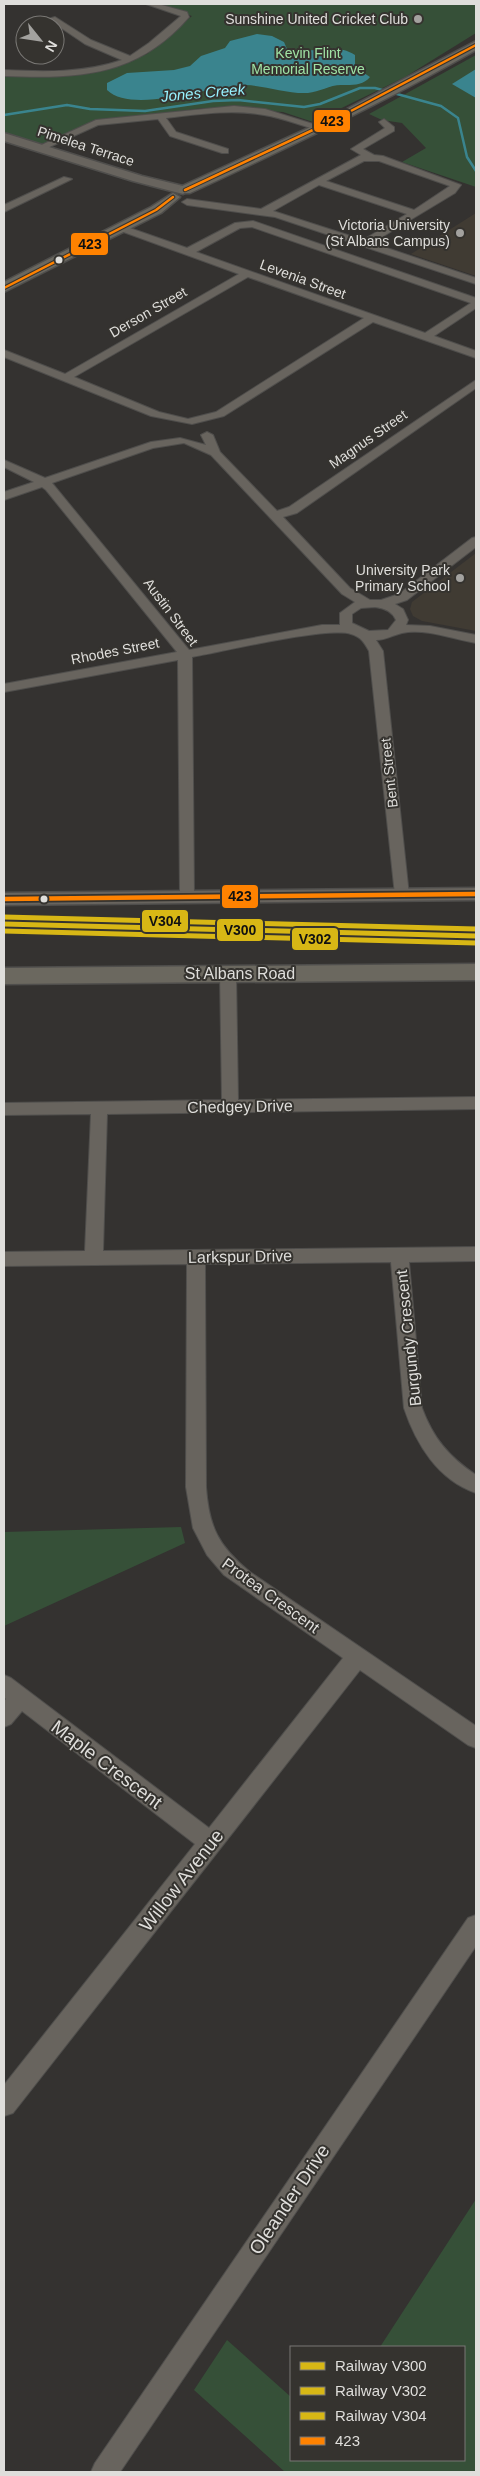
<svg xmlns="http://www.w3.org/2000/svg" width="480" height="2476" font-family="Arial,sans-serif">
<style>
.built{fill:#403b33}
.green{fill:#365038}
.water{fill:#3a848e}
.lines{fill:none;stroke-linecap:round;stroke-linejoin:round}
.stream{stroke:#3a848e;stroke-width:2.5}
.minor-casing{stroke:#4f4e4c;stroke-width:2}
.tertiary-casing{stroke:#4f4e4c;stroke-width:3}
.secondary-casing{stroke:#4f4e4c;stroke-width:3}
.minor{fill:#68645e;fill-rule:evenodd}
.tertiary{fill:#68645e;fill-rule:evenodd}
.secondary{fill:#6b685f;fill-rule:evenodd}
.bus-1-far1-casing{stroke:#35332f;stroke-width:4.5}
.bus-1-casing{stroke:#35332f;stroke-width:8}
.bus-1-far1{stroke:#ff8200;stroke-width:2.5}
.bus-1{stroke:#ff8200;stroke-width:4.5}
.rail-1-casing{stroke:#35332f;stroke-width:8}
.rail-2-casing{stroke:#35332f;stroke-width:8}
.rail-3-casing{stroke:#35332f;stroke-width:8}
.rail-1{stroke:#d8b715;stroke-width:5}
.rail-2{stroke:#d8b715;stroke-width:5}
.rail-3{stroke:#d8b715;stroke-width:5}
.poi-dot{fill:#a3a29f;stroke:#35332f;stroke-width:2}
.bus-dot{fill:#dfdedb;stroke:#35332f;stroke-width:2}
.labels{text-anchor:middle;stroke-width:4;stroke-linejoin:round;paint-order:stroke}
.far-poi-label{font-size:14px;fill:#dfdedb;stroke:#35332f;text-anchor:end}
.far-park-label{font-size:14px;fill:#a0e3a5;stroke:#35332f}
.far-street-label{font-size:14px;fill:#dfdedb;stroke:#35332f}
.far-water-label{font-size:15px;font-style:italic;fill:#97f1fe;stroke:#35332f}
.street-label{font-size:16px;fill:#dfdedb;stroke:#35332f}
.near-street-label{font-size:19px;fill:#dfdedb;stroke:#35332f}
.line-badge{stroke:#35332f;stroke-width:2}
.pale-badge-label{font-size:14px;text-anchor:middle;font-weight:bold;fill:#111}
</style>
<rect width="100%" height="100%" fill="#343230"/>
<g class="built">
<path d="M476,213V276L411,254Z"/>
<path d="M476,553V631L422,621L413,616L410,609L412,602Z"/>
</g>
<g class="green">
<path d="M154,4H476V33L405,77L313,122L283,112L203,108L94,122L42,144L4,134V75L47,76L92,73L147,54L192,16Z"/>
<path d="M476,55V187L402,162L426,148L402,123L382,120L369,114Z"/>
<path d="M181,1527L185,1543L4,1626V1532Z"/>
<path d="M476,2199V2472H285L194,2390L227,2340L291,2397V2460H464V2347H380Z"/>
</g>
<g class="water">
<path d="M257,34L272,36L284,42L287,49C311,56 333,41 355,55V67L370,77C363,86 351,85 341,85C330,85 319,92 308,93C287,94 267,86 246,85C212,85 133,115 107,90V83L127,73L174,70L190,66L201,56L225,48L230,41Z"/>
<path d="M476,69V98L452,84Z"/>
</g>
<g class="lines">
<path class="stream" d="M4,115L67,105L90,109L145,111L213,101L238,100L304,107L320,104L360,88H375L441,106L458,118L467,157L476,171"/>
<defs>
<g id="minor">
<path d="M146,4H158L187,12L189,17C137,77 78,79 4,76V70C44,72 84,73 122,60L85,44L48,19L55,17L91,40L130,56L149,43L181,16Z"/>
<path d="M234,106L265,109L326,128L321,131C302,126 283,118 264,115C232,109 199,114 166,118L176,132L228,149V153H222L170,136L158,119L98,125L45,149L37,147L96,120Z"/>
<path d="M384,119L394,127V131L363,149L374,155L383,156L461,185L455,193L372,243L476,278V284L275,217L187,205L182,202L187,199L261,209L361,155L351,149L385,128L379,122ZM364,161H379L450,186L414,210L326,181ZM319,185L407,214L363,240L273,211Z"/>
<path d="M64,177L72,179L4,212V205Z"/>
<path d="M253,221L476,298V308L434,336L476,351V358L373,322L224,416L192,424L151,416L4,357V350L65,374L239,274L118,230V226H124L187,248L235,223ZM252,227L471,303L425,333L196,252L240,228ZM248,277L364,318L216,412L188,419L159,412L74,377Z"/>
<path d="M476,380V388L297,513L283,517L350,588L370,600H381L399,594L472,538L476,537V547L407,600L395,604L403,609L408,620L406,625L430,626L476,635V643C453,639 425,628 402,633C393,635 386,640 376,640L383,651L409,895L402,900L395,895L369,651C364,642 361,637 351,634C328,626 221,652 192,657L194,897L187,902L182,900L180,897L178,660L4,692V684L177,652L46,490L42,487L4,500V492L34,482L4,467V460L45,478L151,442L180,438L206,445L201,435L207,432L213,435L220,452L277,511L289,507ZM184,443L211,455L342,594L355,602L340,613V625H322L189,650L52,483L153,448ZM375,607C384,608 392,611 396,620L388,630L369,631L352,623V614L361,608Z"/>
<path d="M228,968L233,969L236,973L238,1100L476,1097V1109L107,1114L103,1251L476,1247V1261L409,1262L422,1408C433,1438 449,1457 476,1475V1493C438,1480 416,1444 404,1408L391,1262L205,1264L206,1487C209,1527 218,1546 250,1572L476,1726V1748L468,1745L360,1670L13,2113L4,2116V2085L195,1844L22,1711L11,1724L4,1727V1701L6,1699L4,1697V1675L11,1678L209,1828L343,1658L224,1575L207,1555L193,1528L186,1487L187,1264L4,1266V1252L85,1251L91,1114L4,1115V1103L222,1100L220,973L223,969Z"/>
<path d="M476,1915V1946L120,2472H91L95,2463L468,1918Z"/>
</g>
<g id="tertiary">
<path d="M4,133L142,176L187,187L189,190L183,194L133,181L4,141Z"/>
<path d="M476,888V900L4,905V893Z"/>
</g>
<g id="secondary">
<path d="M476,41V50C383,103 287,148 190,193H180L178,190L180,187L328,119Z"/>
<path d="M173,193L180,197L161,213L4,292V282L151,207Z"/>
<path d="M476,964V980L4,984V968Z"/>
</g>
</defs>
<use href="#minor" class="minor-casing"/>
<use href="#tertiary" class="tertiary-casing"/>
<use href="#secondary" class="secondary-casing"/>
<use href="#minor" class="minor"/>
<use href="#tertiary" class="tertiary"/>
<use href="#secondary" class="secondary"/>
<defs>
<g id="bus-1-far1">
<path d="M185,190L332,121L476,45"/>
<path d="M4,288L156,210L173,197"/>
</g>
<path id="bus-1" d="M4,899L476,894"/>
</defs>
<use href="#bus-1-far1" class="bus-1-far1-casing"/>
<use href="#bus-1" class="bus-1-casing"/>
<use href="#bus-1-far1" class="bus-1-far1"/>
<use href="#bus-1" class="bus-1"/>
<defs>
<path id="rail-1" d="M4,924L476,936"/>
<path id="rail-2" d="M4,931L476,943"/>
<path id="rail-3" d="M4,917L476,929"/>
</defs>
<use href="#rail-1" class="rail-1-casing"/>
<use href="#rail-2" class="rail-2-casing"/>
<use href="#rail-3" class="rail-3-casing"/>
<use href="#rail-1" class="rail-1"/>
<use href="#rail-2" class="rail-2"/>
<use href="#rail-3" class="rail-3"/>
</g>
<g class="poi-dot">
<circle cx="418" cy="19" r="5"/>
<circle cx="460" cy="233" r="5"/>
<circle cx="460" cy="578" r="5"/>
</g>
<g class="bus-dot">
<circle cx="59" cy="260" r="4.5"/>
<circle cx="44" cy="899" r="4.5"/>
</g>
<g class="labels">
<g class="far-poi-label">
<text x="408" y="24">Sunshine United Cricket Club</text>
<text x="450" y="230">Victoria University<tspan x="450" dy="16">(St Albans Campus)</tspan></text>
<text x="450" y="575">University Park<tspan x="450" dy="16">Primary School</tspan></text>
</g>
<g class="far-park-label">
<text x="308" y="58">Kevin Flint<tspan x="308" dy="16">Memorial Reserve</tspan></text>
</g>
<g class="far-street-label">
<text transform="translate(86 146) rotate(18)" y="5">Pimelea Terrace</text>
<text transform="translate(303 279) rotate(20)" y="5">Levenia Street</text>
<text transform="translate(148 312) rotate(-30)" y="5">Derson Street</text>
<text transform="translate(368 439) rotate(-35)" y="5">Magnus Street</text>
<text transform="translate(171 612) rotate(53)" y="5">Austin Street</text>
<text transform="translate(115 651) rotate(-11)" y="5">Rhodes Street</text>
<text transform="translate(389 773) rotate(-96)" y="5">Bent Street</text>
</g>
<g class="far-water-label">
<text transform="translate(203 93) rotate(-5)" y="5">Jones Creek</text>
</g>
<g class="street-label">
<text x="240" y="979">St Albans Road</text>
<text transform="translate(240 1106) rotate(-1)" y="6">Chedgey Drive</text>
<text transform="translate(240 1256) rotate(-1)" y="6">Larkspur Drive</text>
<text transform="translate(408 1338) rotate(-96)" y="6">Burgundy Crescent</text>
<text transform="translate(271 1595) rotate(36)" y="6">Protea Crescent</text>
</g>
<g class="near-street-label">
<text transform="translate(107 1764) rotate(37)" y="7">Maple Crescent</text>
<text transform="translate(181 1880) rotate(-52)" y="7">Willow Avenue</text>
<text transform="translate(289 2199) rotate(-56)" y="7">Oleander Drive</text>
</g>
</g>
<g class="line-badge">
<rect x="313" y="109" width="38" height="24" rx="5" fill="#ff8200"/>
<rect x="70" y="232" width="39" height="24" rx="5" fill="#ff8200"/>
<rect x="221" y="884" width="38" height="25" rx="5" fill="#ff8200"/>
<rect x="141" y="909" width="48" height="24" rx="5" fill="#d8b715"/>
<rect x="216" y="918" width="48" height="24" rx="5" fill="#d8b715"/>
<rect x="291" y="927" width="48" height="24" rx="5" fill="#d8b715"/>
</g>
<g class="pale-badge-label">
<text x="332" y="126">423</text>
<text x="90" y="249">423</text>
<text x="240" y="901">423</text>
<text x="165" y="926">V304</text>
<text x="240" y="935">V300</text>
<text x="315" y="944">V302</text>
</g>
<rect width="480" height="2476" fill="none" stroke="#dfdedb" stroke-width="10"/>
<rect x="290" y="2346" width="175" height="115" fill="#35332f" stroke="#797774"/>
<rect x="300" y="2362" width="25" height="8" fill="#d8b715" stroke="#797774"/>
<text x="335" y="2371" font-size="15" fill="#dfdedb">Railway V300</text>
<rect x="300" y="2387" width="25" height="8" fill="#d8b715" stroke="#797774"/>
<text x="335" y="2396" font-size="15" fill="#dfdedb">Railway V302</text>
<rect x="300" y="2412" width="25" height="8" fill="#d8b715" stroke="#797774"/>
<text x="335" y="2421" font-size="15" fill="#dfdedb">Railway V304</text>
<rect x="300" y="2437" width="25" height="8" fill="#ff8200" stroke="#797774"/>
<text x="335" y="2446" font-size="15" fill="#dfdedb">423</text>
<g transform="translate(40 40) rotate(120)"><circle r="24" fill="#35332f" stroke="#797774"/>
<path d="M0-4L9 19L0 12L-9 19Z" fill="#a3a29f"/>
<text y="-8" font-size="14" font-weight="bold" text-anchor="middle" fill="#dfdedb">N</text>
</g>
</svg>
